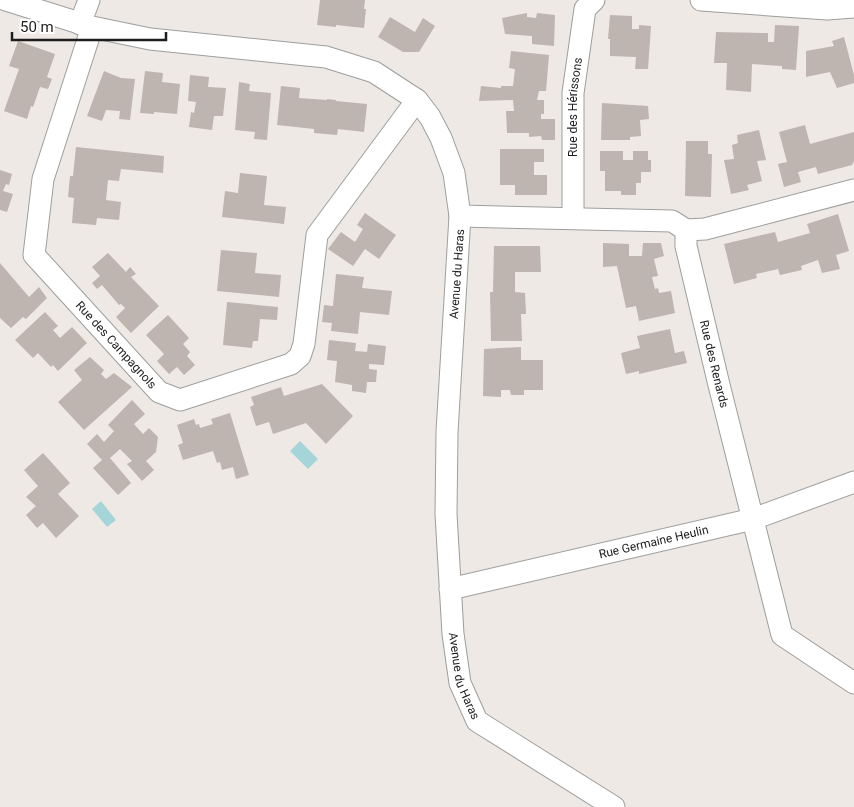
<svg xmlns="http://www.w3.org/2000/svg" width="854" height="807" font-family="Roboto,sans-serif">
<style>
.water{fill:#a6d5d9}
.building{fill:#beb4b0}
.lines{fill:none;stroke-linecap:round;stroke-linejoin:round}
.minor-casing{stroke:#9e9e9e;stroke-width:23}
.minor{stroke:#fff;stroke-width:21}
.labels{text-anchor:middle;stroke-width:5;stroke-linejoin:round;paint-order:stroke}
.street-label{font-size:12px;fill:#1d1d1d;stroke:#fff}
</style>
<rect width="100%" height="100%" fill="#eee9e4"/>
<g class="water">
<path d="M300,441L318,459L308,469L290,451Z"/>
<path d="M101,501L116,520L107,527L92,509Z"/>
</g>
<g class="building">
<path d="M320,0H365L364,9H366L364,28L336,25V27L317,25Z"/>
<path d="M527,13V17L536,18L537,13L555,15L554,46L532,44V36L505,34L502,18Z"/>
<path d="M610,15L632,16V29H639V25L651,26L648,69H635L636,57L610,56V39H608Z"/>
<path d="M390,17L415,32L423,18L435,26L419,52H403L378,37Z"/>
<path d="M775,25L799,26L796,70L782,69V66L752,64L751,92L726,90L727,63H714L716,32L768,33V42H774Z"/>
<path d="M844,37L854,75V83L837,88L830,72L806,77V51L834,46L832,41Z"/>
<path d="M18,41L55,54L47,77L52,79L48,89L40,87L33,107L31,106L27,119L4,111L19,69L9,66Z"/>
<path d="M511,51L549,55L546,91H539L537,100H544V114H541V119H555V140H542L541,136L529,137V133H507L506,111H514L513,100L479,101L481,86L501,88V86H513L515,69L509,68Z"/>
<path d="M104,71L121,78L135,79L130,120L119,119L120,111L106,110L102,121L87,116Z"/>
<path d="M145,71L163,73L162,82L180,84L177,114L154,112V114L140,113Z"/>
<path d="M190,75L209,77L208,87L226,88L223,116H214L212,130L189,127L191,112L194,113L196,102L188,101Z"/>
<path d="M239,82L250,84L249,91L271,93L267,140L254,139L255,132L235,130Z"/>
<path d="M281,86L300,88L299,98L327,100V99L336,100V101L367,104L364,132L338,129L337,135L314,133V129L277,125Z"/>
<path d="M602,103L648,106L649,119L640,120L641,136L630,137V140H601Z"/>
<path d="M805,125L810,144L854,132V161L852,165L818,174L816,167L798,172L801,182L784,187L778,164L787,162L779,132Z"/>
<path d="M759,130L766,160L757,161L762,181L747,185L749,190L731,194L724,160L734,159L732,145L738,143L737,135Z"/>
<path d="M686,141H708V154H712L711,197L685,196Z"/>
<path d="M76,147L164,156L163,173L121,169L119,181L108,180L106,200L121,202L119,220L97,218L96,225L72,223L74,198L68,197L70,176H73Z"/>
<path d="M500,149H544V162H534V175H547V195H515V185H500Z"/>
<path d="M600,151H623V160H633V151H648V160H651V172H641V183H636V195H621V191H605V171H600Z"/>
<path d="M0,170L12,174L9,185L6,184L3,191L13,194L7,212L0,210Z"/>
<path d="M240,173L267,176L264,205L286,207L284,224L222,217L225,191L238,193Z"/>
<path d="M365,213L396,235L379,259L365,249L353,266L328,249L341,232L355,242L363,229L357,225Z"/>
<path d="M838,214L849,251L836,255L840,269L822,273L818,260L801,266L802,270L780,275L778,269L756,274L757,278L734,284L724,244L775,232L778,242L810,233L807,224Z"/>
<path d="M603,243L629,244V256H642L643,243H661L664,256L654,259L658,276L652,277L655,289L658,288L659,293L671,291L675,313L639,321L636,306L626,308L617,266L603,267Z"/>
<path d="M494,246H540L541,272H515V292L525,293L526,314H521L522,341H491L490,292H493Z"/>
<path d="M221,250L257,253L255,273L281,275L279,297L217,291Z"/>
<path d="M108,253L126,272L130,267L136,274L131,277L159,306L131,333L116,317L125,308L121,304L119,305L102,285L97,289L92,283L100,276L92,267Z"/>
<path d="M0,263L29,297L39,287L47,298L26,319L23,317L11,328L0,318Z"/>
<path d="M336,274L364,277L362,288L392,291L389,315L360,312L358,334L331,331L332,323L322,322L324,305L333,306Z"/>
<path d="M227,302L278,307L277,320L260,319L258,341H253L252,348L223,345Z"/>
<path d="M45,312L58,326L53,330L60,338L72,327L87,343L58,371L53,365L51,367L38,353L33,358L15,340Z"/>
<path d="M168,315L189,338L183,344L190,352L187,356L195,365L184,375L177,367L169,374L157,361L164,354L146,335Z"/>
<path d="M670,329L675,353L684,351L687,363L639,374V371L626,374L621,353L640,348L637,336Z"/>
<path d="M329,340L356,343L355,351L367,352L368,344L386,346L384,365L369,364V369L377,370L376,382H367L366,393L352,391V385L335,382L337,361L327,360Z"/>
<path d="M521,347V360H543V390H524V395H511L510,390H501V397L483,396L484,349Z"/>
<path d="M90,357L104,370L101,374L106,379L114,373L132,387L84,430L58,402L82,380L74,370Z"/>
<path d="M322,384L353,416L326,444L306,423L273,434L269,422L256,426L250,407L254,405L251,397L281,387L284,396Z"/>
<path d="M132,400L145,414L134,424L143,434L149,428L158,437L156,452L146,461L154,470L142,481L127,464L132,461L120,449L110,458L131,483L118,495L93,468L102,460L87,444L97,434L104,442L114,431L108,425Z"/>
<path d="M230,413L249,475L236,479L233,467L222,470L220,462L217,463L213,451L183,460L178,445L183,443L177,425L194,419L196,425L199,424L200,428L213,424L211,419Z"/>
<path d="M43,453L70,483L58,494L79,516L56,538L43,523L37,528L26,515L36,506L26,497L38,486L24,470Z"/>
</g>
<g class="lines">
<defs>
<g id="minor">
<path id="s1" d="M6,0L92,27L150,39L326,57L374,72L417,100L430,117L441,138L454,173L460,216L447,432L446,514L453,634L460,683L477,721L614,807"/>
<path d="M701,0L827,9L854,7"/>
<path d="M80,24L89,0"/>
<path id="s2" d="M92,27L43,179L34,255L159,392L180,400L291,364L300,356L304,344L317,235L417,100"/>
<path id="s3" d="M460,216L672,221L686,230V246L719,385L782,635L854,683"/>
<path id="s4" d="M573,218V93L585,9L594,0"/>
<path d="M686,230L705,229L854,190"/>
<path id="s5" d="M450,589L753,519L854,482"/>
</g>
</defs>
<use href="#minor" class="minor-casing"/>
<use href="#minor" class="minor"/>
</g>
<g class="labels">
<g class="street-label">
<text dy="4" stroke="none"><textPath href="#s4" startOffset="111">Rue des Hérissons</textPath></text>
<text transform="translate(457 274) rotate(-86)" y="4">Avenue du Haras</text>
<text dy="4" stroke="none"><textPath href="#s2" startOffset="358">Rue des Campagnols</textPath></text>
<text dy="4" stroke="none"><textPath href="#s3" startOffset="366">Rue des Renards</textPath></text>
<text dy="4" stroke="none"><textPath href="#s5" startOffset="209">Rue Germaine Heulin</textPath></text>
<text dy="4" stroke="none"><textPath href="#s1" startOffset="1016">Avenue du Haras</textPath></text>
</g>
</g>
<path d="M12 32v8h154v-8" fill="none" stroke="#1d1d1d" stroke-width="2.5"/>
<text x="20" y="32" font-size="15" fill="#1d1d1d" stroke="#ffffff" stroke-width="4" paint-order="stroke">50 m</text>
</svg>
